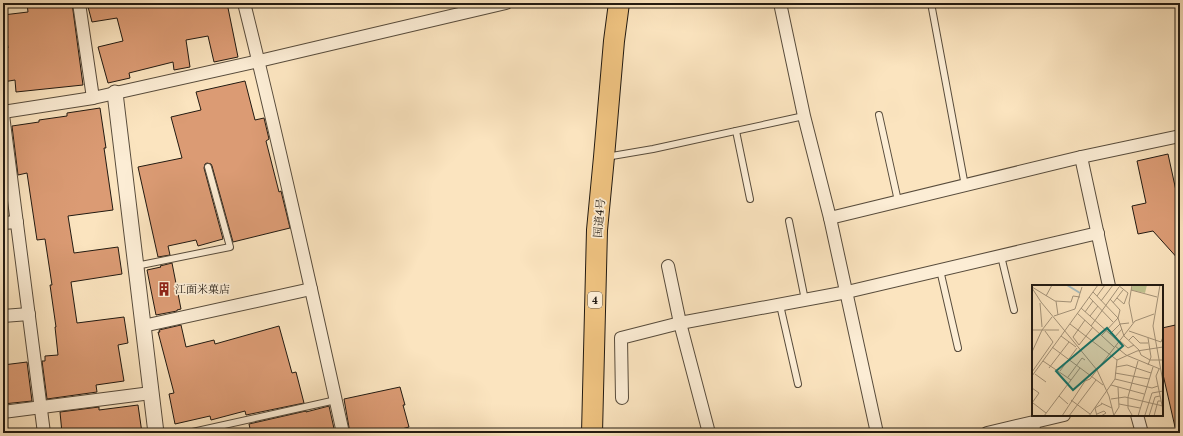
<svg xmlns="http://www.w3.org/2000/svg" width="1183" height="436" font-family="'Libre Caslon Text','Noto Serif JP',serif">
<style>
.building{fill:#db9b74;stroke:#221a11}
.lines{fill:none;stroke-linecap:round;stroke-linejoin:round}
.service-casing{stroke:#584c3c;stroke-width:8}
.minor-casing{stroke:#584c3c;stroke-width:14}
.tertiary-casing{stroke:#584c3c;stroke-width:17}
.trunk-casing{stroke:#221a11;stroke-width:22}
.service{stroke:#fcedd5;stroke-width:6}
.minor{stroke:#fcedd5;stroke-width:12}
.tertiary{stroke:#fcedd5;stroke-width:15}
.trunk{stroke:#eec280;stroke-width:20}
.labels{text-anchor:middle;stroke-width:3.5;stroke-linejoin:round;paint-order:stroke}
.shield{fill:#fcedd5;stroke:#63594c;stroke-width:1}
.shield-label{font-size:10px;font-weight:bold;fill:#221a11}
.street-label{font-size:11px;fill:#221a11;stroke:#fcedd5}
.poi-label{font-size:11px;fill:#221a11;stroke:#fcedd5;text-anchor:start}
.inset-river{fill:none;stroke:#a5bbbe;stroke-width:2}
.inset-road{fill:none;stroke:#a49379;stroke-width:1}
.view{fill:#0f766e;fill-opacity:0.15;stroke:#0f766e;stroke-width:2}
.inset-edge{fill:none;stroke:#221a11;stroke-width:2}
</style>
<rect width="100%" height="100%" fill="#fbe4bf"/>
<filter id="stains"><feTurbulence type="fractalNoise" baseFrequency=".005" numOctaves="4"/><feColorMatrix values="0 0 0 0 .2 0 0 0 0 .09 0 0 0 0 .02 0 0 0 .5 -.17"/></filter>
<radialGradient id="worn" r=".72"><stop offset=".6" stop-color="#630" stop-opacity="0"/><stop offset="1" stop-color="#630" stop-opacity=".3"/></radialGradient>
<g class="building">
<path d="M35,3H72L83,85L16,92L15,80L3,82V48H8L3,15L28,12L27,4Z"/>
<path d="M87,3H227L238,57L214,62L208,36L186,40L190,67L174,70L173,62L129,73L130,78L108,83L98,47L123,41L117,18L92,22Z"/>
<path d="M245,81L255,120L264,118L269,139L266,141L279,192L281,191L290,228L233,242L212,166L211,164L207,163L205,164L204,168L223,239L198,246L196,240L168,246L170,255L158,257L138,167L182,158L171,117L201,110L196,92Z"/>
<path d="M100,108L106,148H104L113,210L68,216L74,253L118,247L122,274L71,282L77,323L124,317L128,343L118,345L124,381L96,385L97,392L47,399L42,361H45V356L58,355L55,327H56L50,285H52L45,239L37,240L27,173L18,175L12,126L39,122V120L67,116V113Z"/>
<path d="M1168,154L1180,209V261L1153,231L1138,234L1132,206L1146,203L1137,161Z"/>
<path d="M172,263L181,309L177,310V311L156,315L147,270L161,267L160,266Z"/>
<path d="M1180,324V426L1175,427L1162,370V328Z"/>
<path d="M181,325L186,347L214,340L215,344L279,326L292,373L296,372L304,403L246,415L245,411L211,420L210,416L175,424L169,394L174,393L158,332H160L159,330Z"/>
<path d="M27,362L32,401L3,404V365Z"/>
<path d="M400,387L405,405H403L409,427L387,433H350L344,399Z"/>
<path d="M138,405L142,433H62L60,412L99,407V410Z"/>
<path d="M329,406L335,433H251L249,424L306,411V412Z"/>
</g>
<g class="lines">
<defs>
<g id="service">
<path d="M931,3L965,186"/>
<path d="M879,115L898,201"/>
<path d="M736,131L750,199"/>
<path d="M606,157L653,149L804,116"/>
<path d="M789,221L805,300"/>
<path d="M1001,256L1014,310"/>
<path d="M136,266L230,247L208,167"/>
<path d="M940,270L958,348"/>
<path d="M780,305L798,384"/>
<path d="M1035,421L1038,433"/>
<path d="M188,433L336,400"/>
</g>
<g id="minor">
<path d="M79,3L93,98"/>
<path d="M244,3C280,146 311,289 343,433"/>
<path d="M780,3L804,116L830,218L877,433"/>
<path d="M3,112L93,98L259,61L506,3"/>
<path d="M3,115L44,433"/>
<path d="M1081,157L1109,286"/>
<path d="M830,218L1081,157L1180,136"/>
<path d="M3,223L17,222"/>
<path d="M668,266L680,323L847,292L1098,233"/>
<path d="M3,316L29,314"/>
<path d="M143,326L311,289"/>
<path d="M622,398L621,338L680,323L709,433"/>
<path d="M3,412L151,393"/>
<path d="M1137,415L1142,433"/>
<path d="M987,433L1064,415"/>
</g>
<path id="tertiary" d="M115,93L156,433"/>
<path id="trunk" d="M592,433L597,230L604,157L614,41L619,3"/>
</defs>
<use href="#service" class="service-casing"/>
<use href="#minor" class="minor-casing"/>
<use href="#tertiary" class="tertiary-casing"/>
<use href="#trunk" class="trunk-casing"/>
<use href="#service" class="service"/>
<use href="#minor" class="minor"/>
<use href="#tertiary" class="tertiary"/>
<use href="#trunk" class="trunk"/>
</g>
<defs>
<symbol id="building-bare" viewBox="-9 -9 18 18"><path d="M-4-6H4V6H1V3H-1V6H-4ZM-2.5-4.3h1.7v1.8h-1.7ZM.8-4.3h1.7v1.8H.8ZM-2.5-1h1.7V.8h-1.7ZM.8-1h1.7V.8H.8Z" fill="#8f2418" stroke="#fcedd5" stroke-width="2.5" paint-order="stroke"/></symbol>
</defs>
<g fill-rule="evenodd">
<use href="#building-bare" x="154" y="279" width="20" height="20"/>
</g>
<g class="labels">
<rect class="shield" x="588" y="292" width="14" height="16" rx="3"/>
<g class="shield-label">
<text x="595" y="304">4</text>
</g>
<g class="street-label">
<text transform="translate(599 218) rotate(-85)" y="4">国道4号</text>
</g>
<g class="poi-label">
<text x="175" y="293">江面米菓店</text>
</g>
</g>
<g transform="translate(1032 285)">
<rect width="131" height="131" fill="#fbe4bf"/>
<path d="M101,0H115L113,8L99,5Z" fill="#c0c491"/>
<path class="inset-river" d="M35,0L48,8"/>
<path class="inset-road" d="M86,0L96,8M100,0L97,18L101,38M128,0L121,41L131,97M0,2L23,16L39,17L41,11L48,12M0,3L9,17L65,85L77,111L82,131M99,5L125,12M61,7L86,33L92,51L107,65L109,70L118,75H131M14,11L20,0M65,11L73,0M57,12L81,37M85,13L92,19L96,8M24,16L26,30M69,16L81,0M8,18L10,42M81,18L91,5M49,23L87,57M53,27L61,16M45,28L82,62M22,31L43,24L50,2M58,31L66,21M38,39L85,75M59,41L87,2M0,45H27M97,46L129,57L131,52M78,49L88,39L97,38M70,50L86,33L88,25L78,14M29,51L44,62M82,53L90,44M116,53L119,72L116,80M97,55L101,51L108,58H116M88,56L96,63L102,60M47,60L41,52L53,35M47,60L61,42M83,61L94,70L128,84M20,62L71,100M0,67L10,45L20,32M85,75L105,66L131,62M11,76L39,95M84,82L95,80L119,88M17,83L37,57M127,84L124,91L131,125M28,86L45,63M0,87L21,57L13,46M83,88L117,94M3,89L14,97M0,91L66,0M36,92L50,73L53,75M83,94L120,103L126,101M79,100L112,109M0,103L7,108L0,118M27,111L36,119M79,114L93,112L131,121M39,115L58,129M1,118L14,128M69,118L80,123M87,119L108,123M65,129L72,126L74,128L69,131M82,130L87,122L86,102M100,130L96,123V112L106,76M113,130L120,108L131,106M12,131L48,83M30,131L53,96L58,94L103,36L122,29M37,131L64,95M57,131L83,94L85,75M65,131L63,123L70,119M106,131L121,82M117,131L123,112L128,111M122,131L126,116H129"/>
<path class="view" d="M75,43L91,61L41,105L24,86Z"/>
<rect width="131" height="131" class="inset-edge"/>
</g>
<rect width="1183" height="436" fill="none" stroke="#fbe4bf" stroke-width="16"/>
<rect x="4" y="4" width="1175" height="428" fill="none" stroke="#221a11" stroke-width="2"/>
<rect x="8" y="8" width="1167" height="420" fill="none" stroke="#221a11"/>
<rect width="100%" height="100%" filter="url(#stains)"/>
<rect width="100%" height="100%" fill="url(#worn)"/>
</svg>
